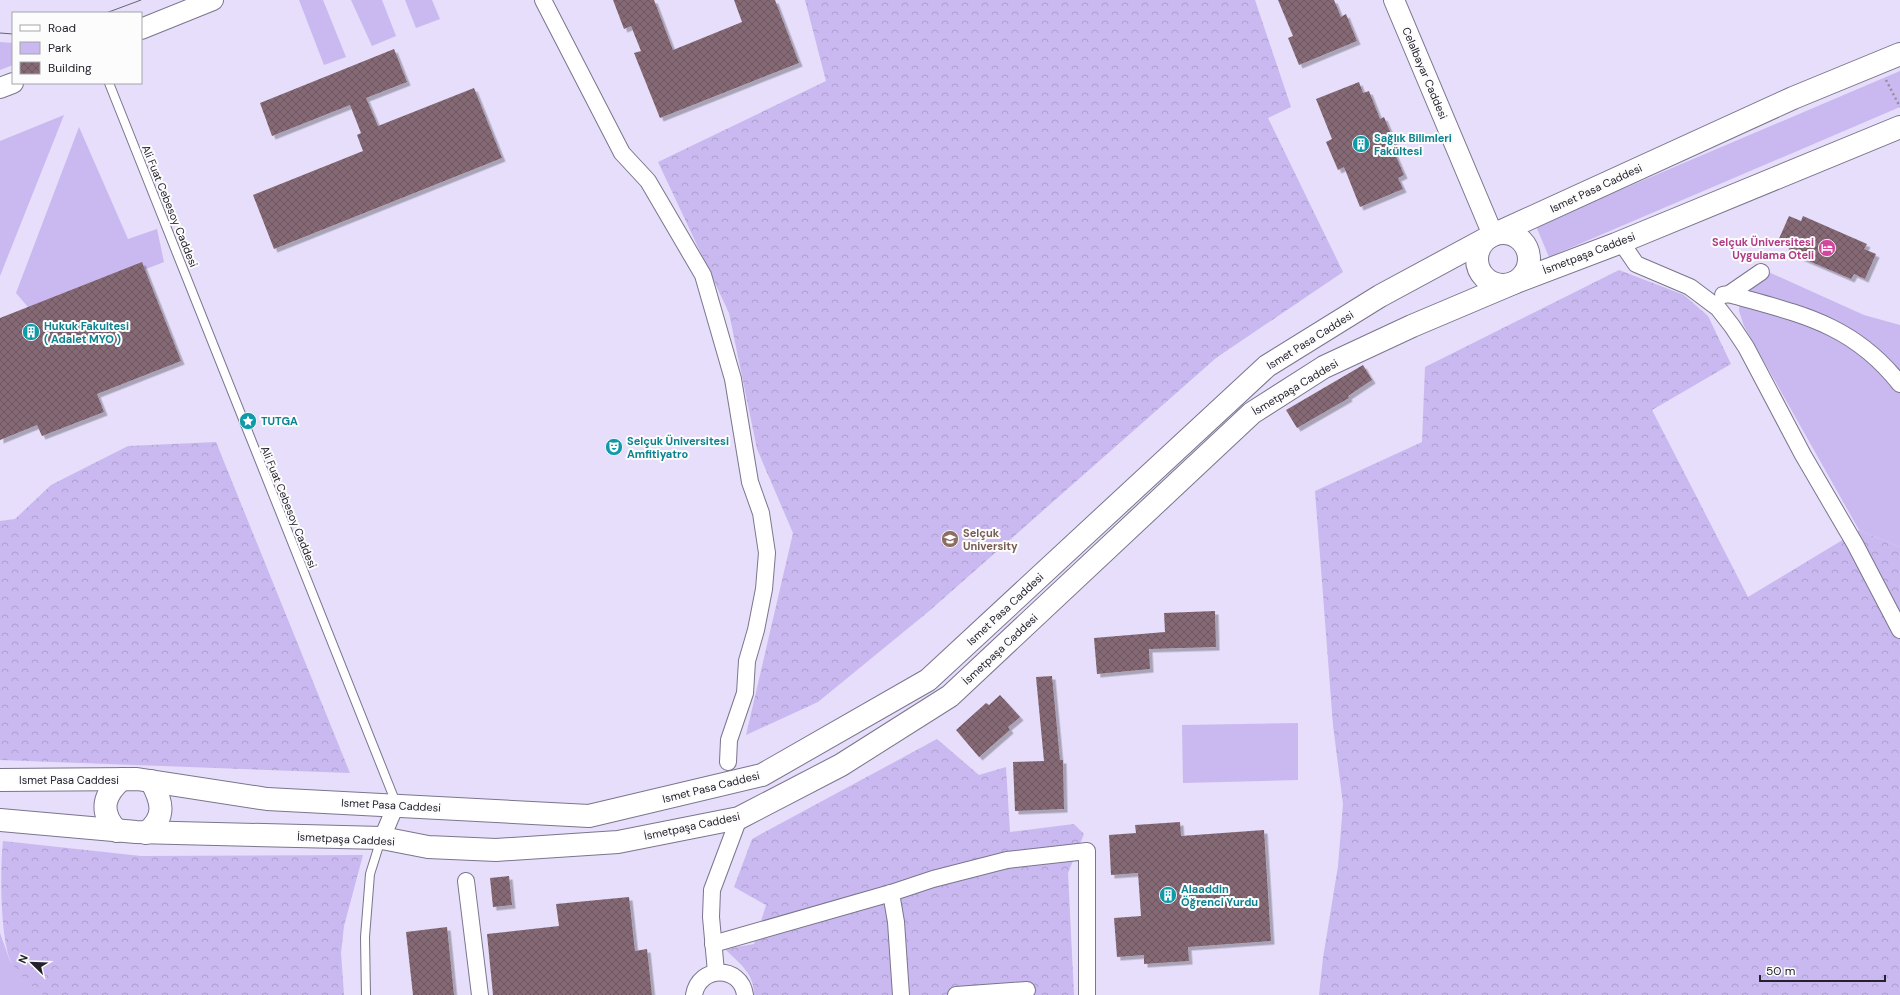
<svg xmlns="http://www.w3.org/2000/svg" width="1900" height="995" font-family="'DM Sans',sans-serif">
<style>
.built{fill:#e6defa;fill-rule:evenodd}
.green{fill:#c9b9f0}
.forest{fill:url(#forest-crowns)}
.building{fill:url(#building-cross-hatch);filter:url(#shadow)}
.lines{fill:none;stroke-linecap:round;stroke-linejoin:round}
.service-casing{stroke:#7b758d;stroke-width:10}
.minor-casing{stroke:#7b758d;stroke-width:18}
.tertiary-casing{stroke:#7b758d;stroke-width:22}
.secondary-casing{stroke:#7b758d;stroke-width:24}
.path{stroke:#928f9d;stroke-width:2.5;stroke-dasharray:2 3;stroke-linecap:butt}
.service{stroke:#fff;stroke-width:8}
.minor{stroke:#fff;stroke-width:16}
.tertiary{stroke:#fff;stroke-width:20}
.secondary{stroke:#fff;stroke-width:22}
.tram{stroke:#696572;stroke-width:1}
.labels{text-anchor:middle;stroke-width:4;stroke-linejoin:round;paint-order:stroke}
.street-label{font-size:11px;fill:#24212c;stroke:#fcfcfc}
.culture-label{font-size:11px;font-weight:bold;fill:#0d838f;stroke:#fcfcfc;text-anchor:start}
.hotel-label{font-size:11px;font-weight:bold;fill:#b23c85;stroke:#fcfcfc;text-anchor:end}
.education-label{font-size:11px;font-weight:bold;fill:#785e54;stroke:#fcfcfc;text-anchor:start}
</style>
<defs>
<pattern id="forest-crowns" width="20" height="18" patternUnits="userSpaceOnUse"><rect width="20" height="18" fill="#c9b9f0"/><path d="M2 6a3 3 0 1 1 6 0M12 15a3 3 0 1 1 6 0" fill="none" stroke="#ac9fce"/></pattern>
<pattern id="building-cross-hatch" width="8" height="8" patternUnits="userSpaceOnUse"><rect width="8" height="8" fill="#856a76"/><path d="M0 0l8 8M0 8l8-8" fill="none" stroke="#6d5761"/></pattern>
<filter id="shadow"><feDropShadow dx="3.5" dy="3.5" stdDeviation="0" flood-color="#0004"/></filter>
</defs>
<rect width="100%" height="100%" fill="#f0ecfd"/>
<path class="built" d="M0,0H1900V995H0ZM13,13H141V83H13Z"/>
<g class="green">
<path d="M299,0H323L346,57L324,65Z"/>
<path d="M351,0H382L396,36L372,46Z"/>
<path d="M405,0H432L440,19L416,28Z"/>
<path d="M0,42L13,43V65L0,70Z"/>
<path d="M1900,71V107L1549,257L1536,226Z"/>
<path d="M64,115L0,276V141Z"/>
<path d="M79,127L128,239L157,229L164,262L33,313L16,293Z"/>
<path d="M1764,270L1864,315L1900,325V547L1859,530L1744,326L1739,311L1740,299Z"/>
<path d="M1298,723V780L1183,783L1182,725Z"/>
<path d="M0,933L10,961L43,995H0Z"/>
</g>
<g class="forest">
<path d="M805,0H1255L1291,107L1268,118L1343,272L1216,358L928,612L818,702L746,735L793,533L757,449L729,313L658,162L826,81Z"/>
<path d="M1619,270L1684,295L1708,316L1731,364L1652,410L1748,597L1859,530L1900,547V995H1319L1323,958L1338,866L1343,804L1333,725L1315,491L1422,442L1425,367Z"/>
<path d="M216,442L350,773L0,760V521L15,519L51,485L128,446Z"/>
<path d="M937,739L979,775L1006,767L1010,832L1074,824L1084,834L1068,873L1074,995H754C754,973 740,964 725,949L754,944L766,905L734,887L752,839Z"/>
<path d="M3,841L141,856L363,855L344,926L341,953L344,995H43C31,986 19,974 11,962C0,937 0,870 3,841Z"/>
</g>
<g class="building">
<path d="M613,0H654L673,50L742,22L734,0H775L799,63L660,118L634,53L641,51L631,26L624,29Z"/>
<path d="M1278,0H1334L1341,17L1346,14L1357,41L1299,65L1288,38L1293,36Z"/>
<path d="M394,49L407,82L366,98L378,126L474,88L502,158L274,249L253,195L363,151L357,135L361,133L350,105L272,136L260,103Z"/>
<path d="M1359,82L1363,93L1369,91L1380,119L1384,117L1396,146L1392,147L1404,175L1398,178L1403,189L1360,207L1344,167L1338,170L1326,142L1332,139L1316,99Z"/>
<path d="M1789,216L1801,221L1803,216L1867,244L1864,249L1876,254L1865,279L1854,274L1851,279L1788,252L1790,247L1778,241Z"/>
<path d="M142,262L181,361L97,394L104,412L42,436L37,425L0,440V318Z"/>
<path d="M1363,365L1372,380L1348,396L1349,398L1297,428L1286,410Z"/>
<path d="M1215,611L1216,647L1149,649L1150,669L1097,674L1094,638L1165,632L1164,613Z"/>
<path d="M1052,676L1060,760H1063L1064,809L1015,811L1013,762L1044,761L1036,677Z"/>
<path d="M1000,695L1020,717L1008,727L1010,730L979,757L956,730L986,703L989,705Z"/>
<path d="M1180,822L1181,836L1264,830L1271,941L1188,947L1189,961L1144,964V955L1117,957L1114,918L1141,916L1138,873L1111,875L1109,835L1136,833L1135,825Z"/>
<path d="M509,876L512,905L493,907L490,878Z"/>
<path d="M629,897L635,951L647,949L652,995H493L487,934L559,926L556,904Z"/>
<path d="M447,927L454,995H413L406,932Z"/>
</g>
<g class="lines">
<defs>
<g id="service">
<path d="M109,83L396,803"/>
<path d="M366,995L365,937L370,874L381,839"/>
</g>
<g id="minor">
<path d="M543,0L622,153L648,181L703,275L733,379L750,482L761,513L767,553L764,589L756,630L747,661L745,693L729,740L728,762"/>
<path d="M1621,242L1636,264L1690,287L1718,308L1732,326L1746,347L1803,455L1855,544L1900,630"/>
<path d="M1729,294C1799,314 1852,323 1900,384"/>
<path d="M1723,295L1729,294L1761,272"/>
<path d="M382,838L396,805"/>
<path d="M466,881L480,995"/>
<path d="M891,893L896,922L901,995"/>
<path d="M713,944L891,893L933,879L1007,860L1087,851V995"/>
<path d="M716,972L711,917L712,890L739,818"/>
<path d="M694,995C699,965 741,965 745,995"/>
<path d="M956,995L1027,990"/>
</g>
<g id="tertiary">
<path d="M1394,0L1493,235"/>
<path d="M141,29L213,0"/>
<path d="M0,88L13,83"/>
</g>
<g id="secondary">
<circle cx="1503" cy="259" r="26"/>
<path d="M0,780L137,779L267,799L589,816L762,775L928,680L1267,366L1380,296L1493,235L1793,98L1900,54"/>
<path d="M0,820L136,832L382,838L428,847L496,850L618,842L739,818L841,765L950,696L1252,413L1324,367L1412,326L1516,282L1616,244L1900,127"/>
<path d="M117,831C99,812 103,795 122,779"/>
<path d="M146,833C167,817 162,801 151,781"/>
</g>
</defs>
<use href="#service" class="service-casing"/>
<use href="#minor" class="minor-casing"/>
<use href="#tertiary" class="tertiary-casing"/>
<use href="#secondary" class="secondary-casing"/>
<path class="path" d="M1886,80L1900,107"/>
<use href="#service" class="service"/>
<use href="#minor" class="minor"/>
<use href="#tertiary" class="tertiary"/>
<use href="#secondary" class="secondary"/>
<g class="tram">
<path d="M106,13L141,0"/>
<path d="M0,33L13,34"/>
</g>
</g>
<defs>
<symbol id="building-disc" viewBox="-11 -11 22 22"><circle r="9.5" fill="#0f9aa8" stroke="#fcfcfc"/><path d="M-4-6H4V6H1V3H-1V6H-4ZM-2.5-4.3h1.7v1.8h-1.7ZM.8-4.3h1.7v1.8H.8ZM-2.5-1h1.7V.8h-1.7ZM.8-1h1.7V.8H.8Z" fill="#fff"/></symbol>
<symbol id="hotel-disc" viewBox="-11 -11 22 22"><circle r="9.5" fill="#d1479c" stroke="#fcfcfc"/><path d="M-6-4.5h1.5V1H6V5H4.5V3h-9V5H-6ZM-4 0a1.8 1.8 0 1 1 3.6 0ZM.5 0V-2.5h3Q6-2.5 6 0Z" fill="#fff"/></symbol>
<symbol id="sight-disc" viewBox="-11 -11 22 22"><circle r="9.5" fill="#0f9aa8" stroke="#fcfcfc"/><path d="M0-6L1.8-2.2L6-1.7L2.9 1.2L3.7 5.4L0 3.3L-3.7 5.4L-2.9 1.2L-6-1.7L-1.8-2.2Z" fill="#fff"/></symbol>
<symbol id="theatre-disc" viewBox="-11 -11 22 22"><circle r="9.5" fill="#0f9aa8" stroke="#fcfcfc"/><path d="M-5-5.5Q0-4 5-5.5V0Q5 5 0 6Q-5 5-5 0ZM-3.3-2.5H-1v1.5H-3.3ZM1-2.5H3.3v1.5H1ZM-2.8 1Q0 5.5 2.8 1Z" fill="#fff"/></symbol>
<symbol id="university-disc" viewBox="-11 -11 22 22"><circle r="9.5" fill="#8d6e63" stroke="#fcfcfc"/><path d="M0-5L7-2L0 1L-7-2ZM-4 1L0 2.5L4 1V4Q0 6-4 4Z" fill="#fff"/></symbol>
</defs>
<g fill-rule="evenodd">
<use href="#building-disc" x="1351" y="134" width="20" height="20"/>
<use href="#hotel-disc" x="1817" y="238" width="20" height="20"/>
<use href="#building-disc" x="21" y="322" width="20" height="20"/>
<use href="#sight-disc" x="238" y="411" width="20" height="20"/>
<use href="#theatre-disc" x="604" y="437" width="20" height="20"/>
<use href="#university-disc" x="940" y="529" width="20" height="20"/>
<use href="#building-disc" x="1158" y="885" width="20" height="20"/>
</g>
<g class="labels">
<g class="street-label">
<text transform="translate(1425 73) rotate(67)" y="4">Celalbayar Caddesi</text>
<text transform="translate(1596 188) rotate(-25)" y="4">Ismet Pasa Caddesi</text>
<text transform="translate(170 206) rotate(68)" y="4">Ali Fuat Cebesoy Caddesi</text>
<text transform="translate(1589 253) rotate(-21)" y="4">İsmetpaşa Caddesi</text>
<text transform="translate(1310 340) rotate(-32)" y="4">Ismet Pasa Caddesi</text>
<text transform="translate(1295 387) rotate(-31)" y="4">İsmetpaşa Caddesi</text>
<text transform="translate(289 507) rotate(68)" y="4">Ali Fuat Cebesoy Caddesi</text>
<text transform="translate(1005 609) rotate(-43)" y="4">Ismet Pasa Caddesi</text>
<text transform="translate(1000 649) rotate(-43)" y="4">İsmetpaşa Caddesi</text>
<text x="69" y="784">Ismet Pasa Caddesi</text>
<text transform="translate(711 787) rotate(-14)" y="4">Ismet Pasa Caddesi</text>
<text transform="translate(391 805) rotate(3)" y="4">Ismet Pasa Caddesi</text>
<text transform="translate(692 826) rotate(-12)" y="4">İsmetpaşa Caddesi</text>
<text transform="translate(346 839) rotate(3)" y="4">İsmetpaşa Caddesi</text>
</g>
<g class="culture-label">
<text x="1374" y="142">Sağlık Bilimleri<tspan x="1374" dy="13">Fakültesi</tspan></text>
<text x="44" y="330">Hukuk Fakultesi<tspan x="44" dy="13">( Adalet MYO )</tspan></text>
<text x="261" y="425">TUTGA</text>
<text x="627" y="445">Selçuk Üniversitesi<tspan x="627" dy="13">Amfitiyatro</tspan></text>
<text x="1181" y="893">Alaaddin<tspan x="1181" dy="13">Öğrenci Yurdu</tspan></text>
</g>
<g class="hotel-label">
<text x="1814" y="246">Selçuk Üniversitesi<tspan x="1814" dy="13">Uygulama Oteli</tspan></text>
</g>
<g class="education-label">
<text x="963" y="537">Selçuk<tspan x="963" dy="13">University</tspan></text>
</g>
</g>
<rect x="12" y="12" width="130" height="72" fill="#fcfcfc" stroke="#a6a4a9"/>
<rect x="20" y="25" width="20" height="6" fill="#ffffff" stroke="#a6a4a9"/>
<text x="48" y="32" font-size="12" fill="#24212c">Road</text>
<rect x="20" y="42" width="20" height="12" fill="#c9b9f0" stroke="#a6a4a9"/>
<text x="48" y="52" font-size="12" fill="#24212c">Park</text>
<rect x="20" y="62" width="20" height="12" fill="url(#building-cross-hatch)" stroke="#a6a4a9"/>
<text x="48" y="72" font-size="12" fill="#24212c">Building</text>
<g transform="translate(32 963) rotate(293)" stroke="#fcfcfc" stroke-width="3" paint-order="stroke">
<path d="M0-3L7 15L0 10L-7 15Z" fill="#24212c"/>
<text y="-6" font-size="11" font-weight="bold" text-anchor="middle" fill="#24212c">N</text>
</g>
<path d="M1760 975v6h125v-6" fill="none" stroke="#24212c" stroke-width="2"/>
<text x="1766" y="975" font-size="12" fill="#24212c" stroke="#fcfcfc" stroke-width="3" paint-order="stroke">50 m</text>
</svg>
